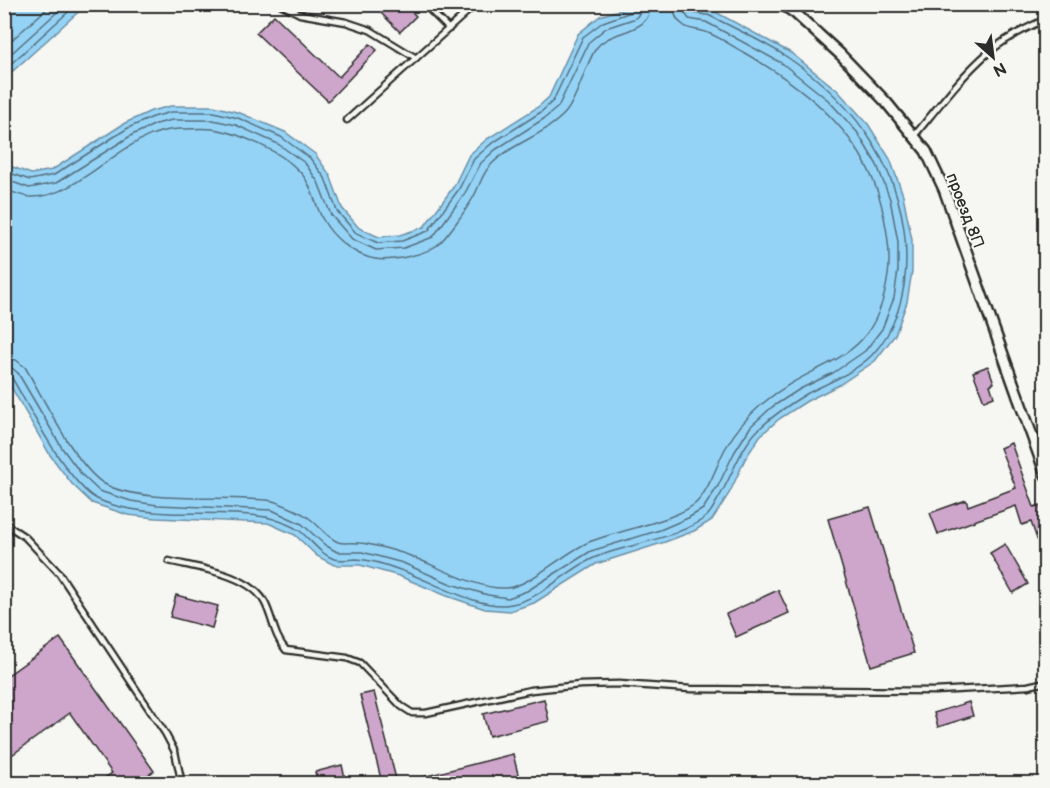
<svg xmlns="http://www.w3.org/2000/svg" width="1050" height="788" font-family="'Balsamiq Sans',sans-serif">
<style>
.water{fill:#95d3f6;stroke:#6b90a5;stroke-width:1.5}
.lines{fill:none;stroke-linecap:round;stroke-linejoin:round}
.shore{stroke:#556e7c;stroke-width:1.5}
.building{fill:#cfa6cb;stroke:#2b2b2b;stroke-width:1.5}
.lane-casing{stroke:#2b2b2b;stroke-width:9}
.street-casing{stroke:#2b2b2b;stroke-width:14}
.lane{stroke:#f6f6f2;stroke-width:4.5}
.street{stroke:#f6f6f2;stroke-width:9}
.labels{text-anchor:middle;stroke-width:4.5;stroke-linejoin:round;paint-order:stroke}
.street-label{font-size:16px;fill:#2b2b2b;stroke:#f6f6f2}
</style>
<rect width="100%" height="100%" fill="#f6f6f2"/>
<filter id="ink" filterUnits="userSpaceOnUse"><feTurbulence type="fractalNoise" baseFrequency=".0167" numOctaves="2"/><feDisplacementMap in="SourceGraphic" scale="12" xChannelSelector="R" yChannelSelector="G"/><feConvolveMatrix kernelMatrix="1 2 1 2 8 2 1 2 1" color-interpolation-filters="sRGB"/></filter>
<g filter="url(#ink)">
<g class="water">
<path d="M5,4H86V5L5,78Z"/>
<path d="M672,4L710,9L791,53L837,90L868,124L890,159L903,195L912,240V271L907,302L895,335L875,361L839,385L807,401L779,419L760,436L745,459L730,492L712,520L694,531L665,542L596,564L534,603L510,611L485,609L447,596L399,576L360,565H334L317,556L295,535L268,523L156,518L128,515L92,503L72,484L50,455L5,376V164L31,174L52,170L125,123L151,111L171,106H214L240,113L285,132L315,154L330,175L342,208L359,228L379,237L400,235L424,227L454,186L469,155L487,139L538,107L549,97L578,34L600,16L629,7Z"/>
</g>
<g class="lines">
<g class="shore">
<path d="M4,47L52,4"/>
<path d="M4,60L66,4"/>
<path d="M4,70L77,4"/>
<path d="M4,171L30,180L54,175L128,128L153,117L171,112H214L238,118L281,137L310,158L325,178L337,211L356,233L378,243L402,241L428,231L459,189L474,159L491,144L541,112L553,101L583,37L603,22L631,12L634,4"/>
<path d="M4,179L29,188L56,183L132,135L156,124L172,120H213L236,125L278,144L305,163L318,182L331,215L352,239L376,250L404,248L433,237L465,193L481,163L495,150L545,118L558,107L589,42L606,28L636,18L640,12L642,4"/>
<path d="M4,189C13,192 22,197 31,197C83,198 126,128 181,129C192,129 203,128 213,129C239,133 280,151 298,170C312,183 314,202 322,218C332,237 353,255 375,259C390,262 423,255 436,246C446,239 468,207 474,196C479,187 482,175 489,167C510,143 545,136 566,112C578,97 584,68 595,50C609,27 650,37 651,4"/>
<path d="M4,358L16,360L25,367C43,397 75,465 103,483C133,502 210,497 247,499C257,500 267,499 276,502C287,506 301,512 309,518C319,525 326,537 338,542C344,544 352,542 359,543C373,544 388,549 402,553C431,562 475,590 506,588C529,587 565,552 589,542C615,531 681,520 698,501C711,486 716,466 725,449C735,431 747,417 762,404C819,355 875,368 888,275C891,255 888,236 884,217C870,138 807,88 741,51C729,44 715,34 702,31C694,29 688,30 682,24C675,19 674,12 673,4"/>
<path d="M4,367L12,368L18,373L62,448L82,475L99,491L131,501L157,505L272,510L302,524L325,545L337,552H362L403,563L451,584L488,595L508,598L527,591L591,551L660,530L688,518L703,509L718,486L734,453L751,426L772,407L800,389L833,373L865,351L882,329L894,298L898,270V242L890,199L877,165L857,132L828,100L783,64L706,22L689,19L684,12L682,4"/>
<path d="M4,375L12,378C29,407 68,484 97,499C118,509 146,512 169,513C201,514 234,512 266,517C276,519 291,525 300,531C311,540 320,554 334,559C341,561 350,559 357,559C370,560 387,565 400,570C430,580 480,611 512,604C543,598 567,569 596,557C626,545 683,537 707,516C709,514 714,507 715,504C731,480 739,448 760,428C775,414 791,403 808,393C830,382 855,372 872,355C896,330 906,293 906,259C906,173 857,104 787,57C762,41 735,28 708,15C700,14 690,15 690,4"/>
</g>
</g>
<g class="building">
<path d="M372,4H404L416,16L400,32Z"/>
<path d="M274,15L339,77L370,44L377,50L328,101L256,33Z"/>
<path d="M988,366L994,383L990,385L994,397L984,401L973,372Z"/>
<path d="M1011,443L1034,507L1040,505L1046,522V539L1038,542L1031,522L1022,525L1016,506L938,534L930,513L966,500L968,506L1016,488L1000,448Z"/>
<path d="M870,507L914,653L871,666L828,519Z"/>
<path d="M1005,544L1028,584L1013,593L990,553Z"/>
<path d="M778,590L789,613L736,637L726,614Z"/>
<path d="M176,595L218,606L212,628L170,617Z"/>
<path d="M60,638L154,771L136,783H97L112,773L70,713L9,757L4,752V678Z"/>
<path d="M374,692L397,783H382L360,695Z"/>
<path d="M544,699L549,721L489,736L483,714Z"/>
<path d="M969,702L973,716L938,727L934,713Z"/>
<path d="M513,754L519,778L496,783H412L411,780Z"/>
<path d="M342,765L346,783H318L315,772Z"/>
</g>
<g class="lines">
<defs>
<g id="lane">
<path d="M280,4L300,14L346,22L370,30L416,58"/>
<path d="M424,4L449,29"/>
<path d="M795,13L801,4"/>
<path d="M347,120L476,4"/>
<path d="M915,135C938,107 961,76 989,52C1006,38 1026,28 1046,19"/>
<path d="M4,523L25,537L59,573L165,733L175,752L182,784"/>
<path d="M169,561C197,568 251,574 265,603C273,619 274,636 286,650L347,658L360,663L401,706L412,713H426L531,690L580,685L619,684L691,689L935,691L1028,686L1046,682"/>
</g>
<path id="street" d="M782,4L795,13L840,54L886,102L926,151L944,189L1046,475"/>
</defs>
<use href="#lane" class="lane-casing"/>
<use href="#street" class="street-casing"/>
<use href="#lane" class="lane"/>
<use href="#street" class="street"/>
</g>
</g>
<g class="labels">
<g class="street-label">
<text transform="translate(966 210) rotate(69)" y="6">проезд 8П</text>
</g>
</g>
<rect width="1050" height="788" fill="none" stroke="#f6f6f2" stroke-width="24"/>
<rect x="12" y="12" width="1026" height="764" fill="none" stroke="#2b2b2b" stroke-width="2" filter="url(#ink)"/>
<g transform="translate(993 57) rotate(152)" stroke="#f6f6f2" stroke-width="4.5" paint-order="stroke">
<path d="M0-4.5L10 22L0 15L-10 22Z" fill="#2b2b2b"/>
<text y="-9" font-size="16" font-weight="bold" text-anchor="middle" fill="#2b2b2b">N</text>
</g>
</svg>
